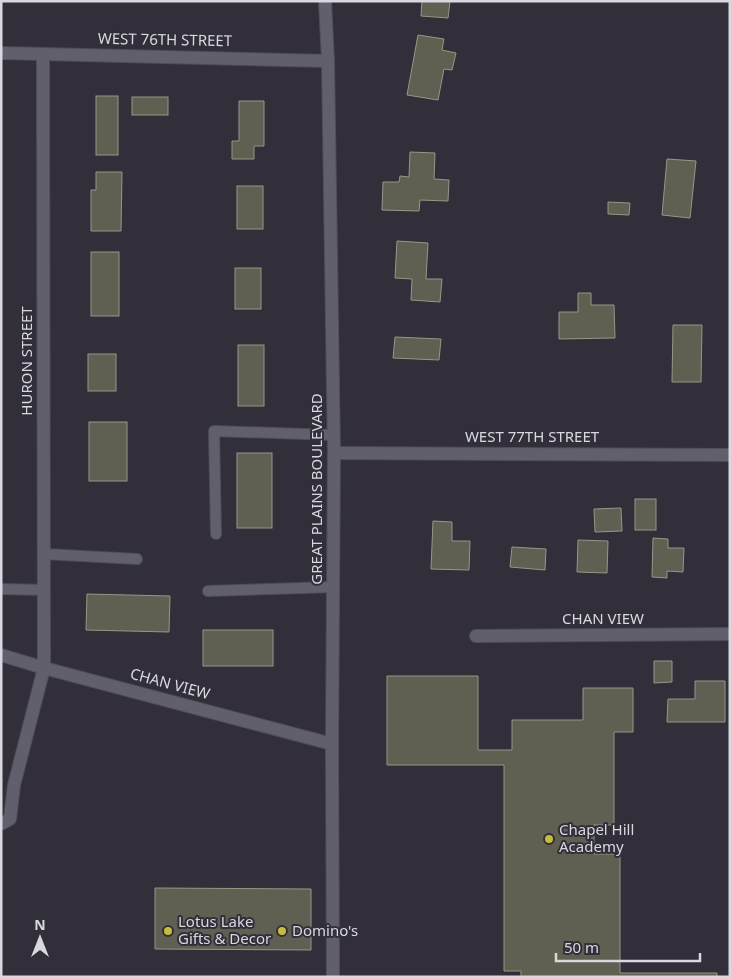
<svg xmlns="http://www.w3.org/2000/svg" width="731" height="978" font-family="'Noto Sans',sans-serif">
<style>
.building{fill:#5f5f52;stroke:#979788}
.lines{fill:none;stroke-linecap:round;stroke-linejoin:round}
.lane-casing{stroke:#4f4d57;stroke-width:12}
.street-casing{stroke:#4f4d57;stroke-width:14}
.lane{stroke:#615f6c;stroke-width:10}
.street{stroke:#615f6c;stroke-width:12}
.poi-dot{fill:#c4bd3e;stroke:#322f3b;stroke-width:2}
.labels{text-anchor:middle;stroke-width:4;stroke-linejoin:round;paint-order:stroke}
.street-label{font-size:15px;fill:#d9d8df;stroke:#322f3b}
.poi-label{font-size:15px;fill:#d9d8df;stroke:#322f3b;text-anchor:start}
</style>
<rect width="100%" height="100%" fill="#322f3b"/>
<g class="building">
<path d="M422,1H450L448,18L421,16Z"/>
<path d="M418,35L444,39L442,50L456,53L452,70L444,69L438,100L407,95Z"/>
<rect x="96" y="96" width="22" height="59"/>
<rect x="132" y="97" width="36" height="18"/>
<path d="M239,101H264V146H254V159H232V141H239Z"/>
<path d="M410,152L435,153L434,179L449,180L448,201L420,200L419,211L382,210L383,182H399L400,176L409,177Z"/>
<path d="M667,159L696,161L690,218L662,215Z"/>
<path d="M96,172H122L121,231H91V190H96Z"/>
<rect x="237" y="186" width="26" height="43"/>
<path d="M608,202L630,203L629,215L608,214Z"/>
<path d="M397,241L428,243L426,279H442L440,302L411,300L412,279L395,278Z"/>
<rect x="91" y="252" width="28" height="64"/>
<rect x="235" y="268" width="26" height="41"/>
<path d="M578,293H591V305H614L615,338L559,339V312H578Z"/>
<path d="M673,325H702L701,382H672Z"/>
<path d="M395,337L441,339L439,360L393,358Z"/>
<rect x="238" y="345" width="26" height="61"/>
<rect x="88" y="354" width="28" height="37"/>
<rect x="89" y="422" width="38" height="59"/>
<rect x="237" y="453" width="35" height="75"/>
<rect x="635" y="499" width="21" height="31"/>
<path d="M621,508L622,531L595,532L594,509Z"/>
<path d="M433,521L452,522V541H470L469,570L431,569Z"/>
<path d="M653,538L668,539V548H684L683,572L667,571V578L652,577Z"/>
<path d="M578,540L608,541L607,573L577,572Z"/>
<path d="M512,547L546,549L545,570L510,567Z"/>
<path d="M87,594L170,596L169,632L86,630Z"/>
<rect x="203" y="630" width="70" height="36"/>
<path d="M654,661H672V682L654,683Z"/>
<path d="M387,676H478V750H512V720H583V688H633V732H614V825H594V854H620V973H717V977H521V971H504V765H387Z"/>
<path d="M695,681H725V722H667L668,699H695Z"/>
<path d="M155,888L311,889V950L155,949Z"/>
</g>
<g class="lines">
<defs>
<g id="lane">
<path d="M216,534L214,431L334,435"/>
<path d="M44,554L137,559"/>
<path d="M1,589L44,590"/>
<path d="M208,591L333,587"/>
</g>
<g id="street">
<path d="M325,1L328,61L334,453L332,744L333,977"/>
<path d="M1,53L328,61"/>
<path d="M334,453L730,455"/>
<path d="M476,636L730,634"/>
<path d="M1,655L44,668L332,744"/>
<path d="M1,824L10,819L14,785L44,668L43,54"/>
</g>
</defs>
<use href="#lane" class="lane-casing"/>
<use href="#street" class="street-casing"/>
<use href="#lane" class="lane"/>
<use href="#street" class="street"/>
</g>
<g class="poi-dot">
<circle cx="549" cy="839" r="5"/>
<circle cx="168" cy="931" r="5"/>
<circle cx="282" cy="931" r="5"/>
</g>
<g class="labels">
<g class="street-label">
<text transform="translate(165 40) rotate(1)" y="5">WEST 76TH STREET</text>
<text transform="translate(27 361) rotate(-90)" y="5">HURON STREET</text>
<text x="532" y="442">WEST 77TH STREET</text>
<text transform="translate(317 489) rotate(-90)" y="5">GREAT PLAINS BOULEVARD</text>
<text x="603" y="624">CHAN VIEW</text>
<text transform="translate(170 684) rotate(15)" y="5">CHAN VIEW</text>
</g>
<g class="poi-label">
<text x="559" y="835">Chapel Hill<tspan x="559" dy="17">Academy</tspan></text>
<text x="178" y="927">Lotus Lake<tspan x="178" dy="17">Gifts &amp; Decor</tspan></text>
<text x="292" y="936">Domino's</text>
</g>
</g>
<rect width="731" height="978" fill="none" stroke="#d9d8df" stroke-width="5"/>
<g transform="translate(40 938)" stroke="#322f3b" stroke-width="4" paint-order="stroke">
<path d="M0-4L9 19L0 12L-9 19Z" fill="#d9d8df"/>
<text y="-8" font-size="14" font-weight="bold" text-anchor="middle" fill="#d9d8df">N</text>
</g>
<path d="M556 953v8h144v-8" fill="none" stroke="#d9d8df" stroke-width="2.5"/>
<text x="564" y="953" font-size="15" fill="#d9d8df" stroke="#322f3b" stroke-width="4" paint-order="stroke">50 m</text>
</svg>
